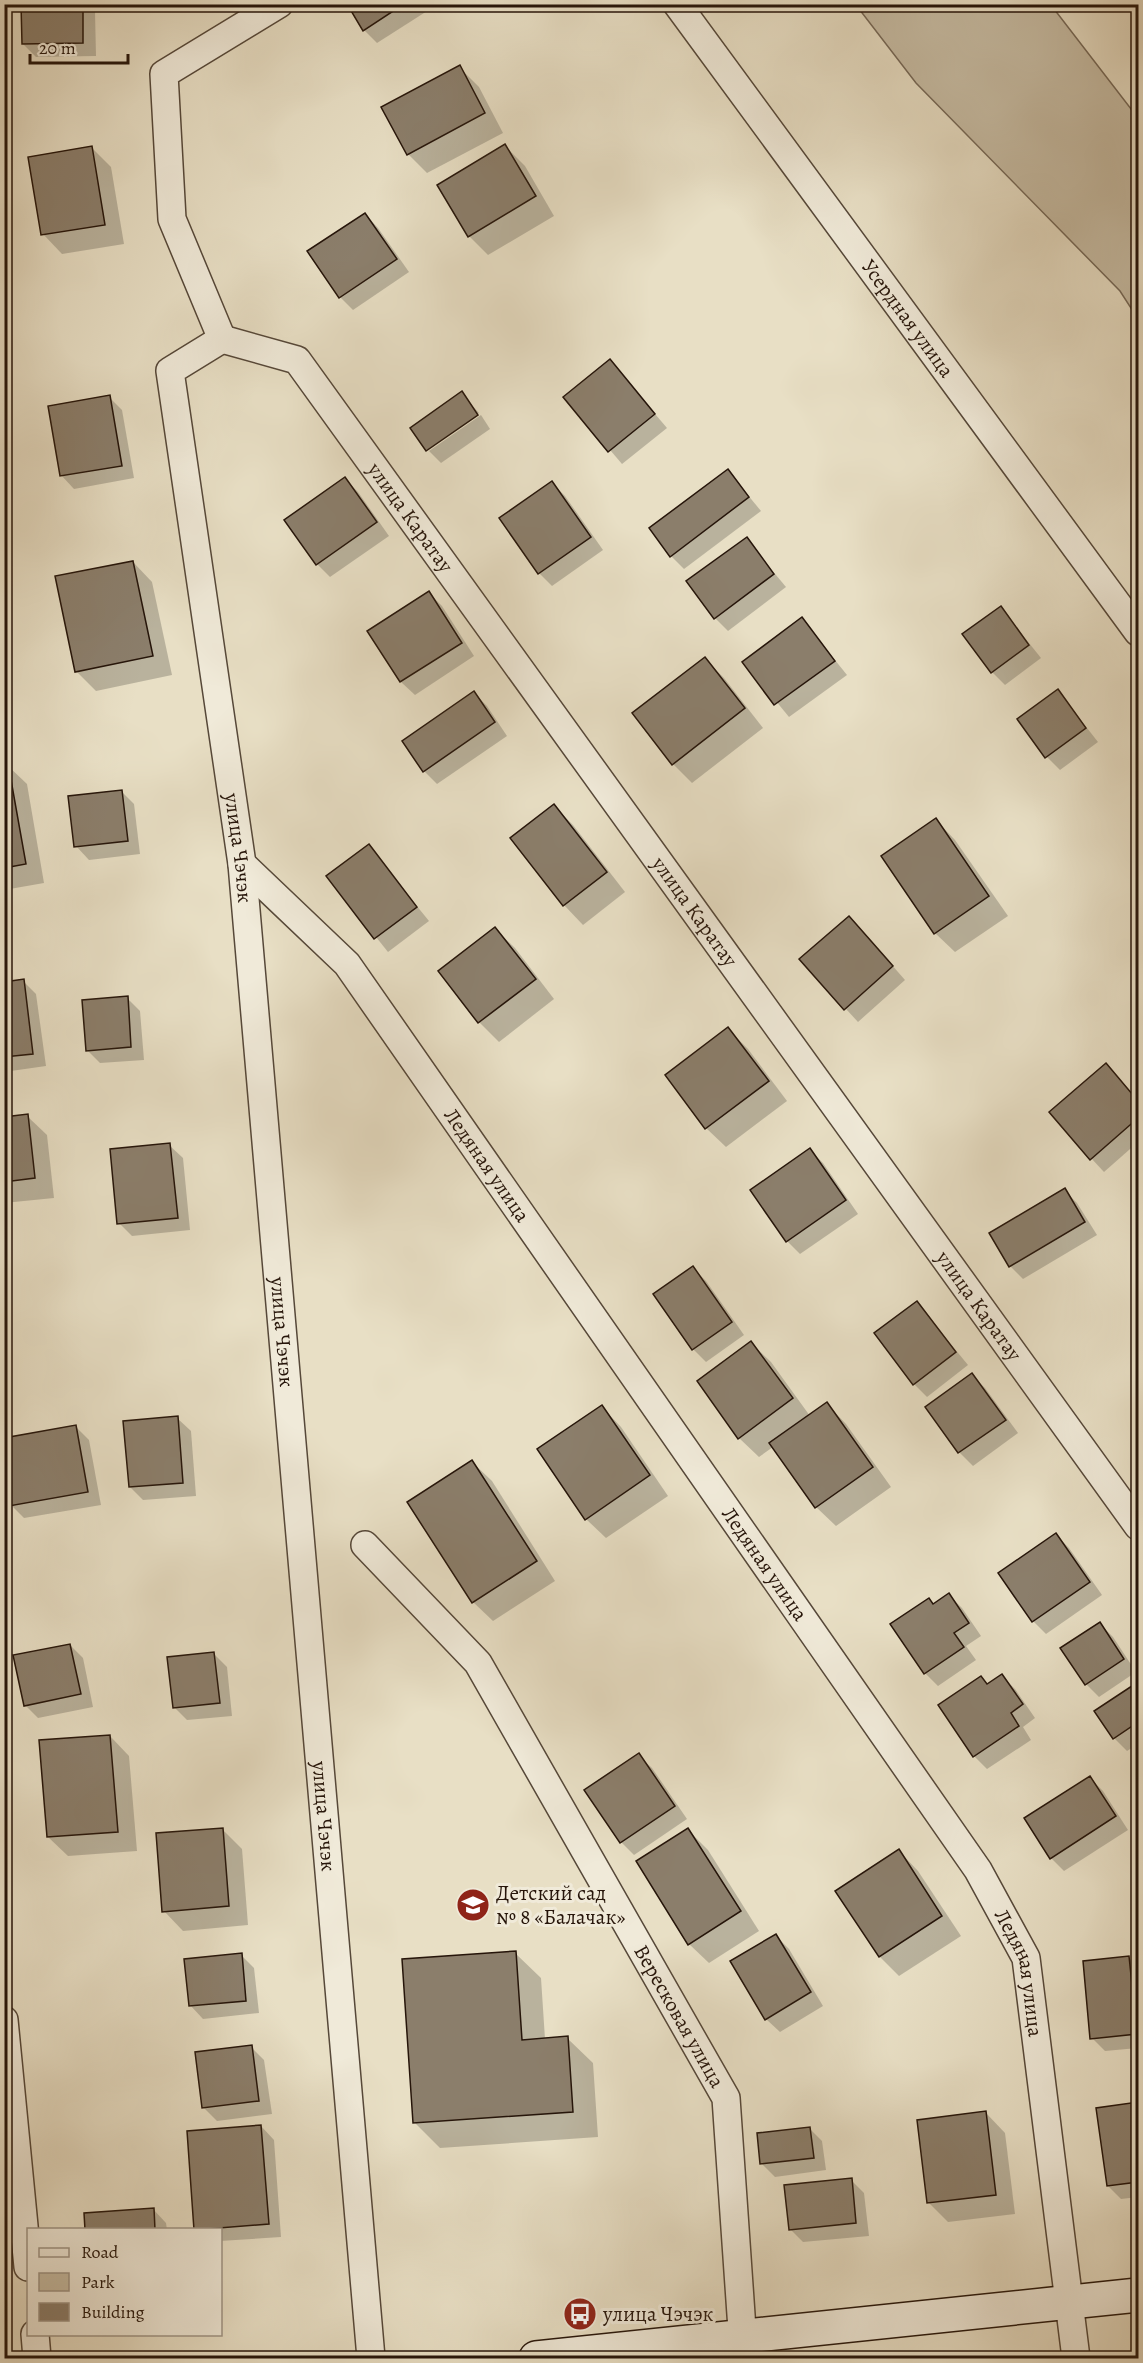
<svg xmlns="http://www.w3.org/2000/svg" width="1143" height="2363" font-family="Alegreya,serif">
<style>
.green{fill:#c7bda5;stroke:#766958;stroke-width:1.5}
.shadow{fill:#0003}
.building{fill:#8b7e6b;stroke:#26150a;stroke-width:1.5}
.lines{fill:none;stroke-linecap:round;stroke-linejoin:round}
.street-casing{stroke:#564839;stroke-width:30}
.secondary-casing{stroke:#26150a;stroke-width:36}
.street{stroke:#f0ead9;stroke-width:27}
.secondary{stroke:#f0ead9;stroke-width:33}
.labels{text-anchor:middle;stroke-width:6;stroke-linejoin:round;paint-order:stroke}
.street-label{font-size:21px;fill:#26150a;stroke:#f0ead9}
.poi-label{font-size:21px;fill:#26150a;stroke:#f0ead9;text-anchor:start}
</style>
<rect width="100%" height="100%" fill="#e8dfc5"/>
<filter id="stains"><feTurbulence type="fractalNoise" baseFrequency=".00333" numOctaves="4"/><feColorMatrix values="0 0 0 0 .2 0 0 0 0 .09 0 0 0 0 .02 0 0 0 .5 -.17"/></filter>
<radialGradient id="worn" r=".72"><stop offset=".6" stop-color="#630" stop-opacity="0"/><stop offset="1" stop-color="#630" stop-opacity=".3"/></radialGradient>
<path class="green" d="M856,5H1051L1138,118V319L1120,291L916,83Z"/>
<g class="shadow">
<path d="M23,4H88L95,11L96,56L36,57L23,44Z"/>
<path d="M348,4H434L435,6L377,43L364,30Z"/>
<path d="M459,67L479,87L503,133L427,173L408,154Z"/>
<path d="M505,146L525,166L554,216L488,255L469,236Z"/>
<path d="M92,148L111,167L124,244L62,254L43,234Z"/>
<path d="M365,214L378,228L409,272L353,310L340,297Z"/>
<path d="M610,361L667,428L622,464L565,397Z"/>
<path d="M461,393L479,413L428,450L412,428Z"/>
<path d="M109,397L122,410L134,478L74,489L61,475Z"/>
<path d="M481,415L490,429L441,463L429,451Z"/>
<path d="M728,471L761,511L684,569L671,556Z"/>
<path d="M345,479L358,492L389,536L330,577L317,564Z"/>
<path d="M552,483L565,496L603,550L552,586L539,573Z"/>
<path d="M746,539L786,587L728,631L715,618Z"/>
<path d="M133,562L152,582L172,675L96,691L77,672Z"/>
<path d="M429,593L442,606L474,656L415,695L401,682L369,631Z"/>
<path d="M1001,608L1041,658L1005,685L992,672Z"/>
<path d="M802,619L847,675L789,717L744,662Z"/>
<path d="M705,659L724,678L763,728L692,783L673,764Z"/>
<path d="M1058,691L1098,742L1060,770L1047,757Z"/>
<path d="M474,693L487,706L507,736L437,784L424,771Z"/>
<path d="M4,765H7L27,784L44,883L4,890Z"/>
<path d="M121,791L134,804L140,854L89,860L76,846Z"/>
<path d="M554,806L573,825L625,892L583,925L564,905Z"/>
<path d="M936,820L955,840L1008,916L955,952L935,933Z"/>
<path d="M368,846L429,921L388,952L328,877Z"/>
<path d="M495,929L515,948L554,999L499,1042L479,1022L440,972Z"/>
<path d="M862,931L905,980L858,1022L801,960Z"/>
<path d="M23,981L36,994L46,1066L4,1072V983Z"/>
<path d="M127,998L140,1011L144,1060L100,1063L87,1050Z"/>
<path d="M728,1029L748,1049L787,1101L726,1147L706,1128Z"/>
<path d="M1106,1065L1138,1100V1142L1104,1172L1091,1158Z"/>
<path d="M27,1116L47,1135L54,1198L4,1203V1118Z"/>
<path d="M169,1145L183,1158L190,1230L132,1236L119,1223Z"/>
<path d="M810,1150L823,1163L858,1214L800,1254L787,1241Z"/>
<path d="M1064,1190L1077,1203L1097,1235L1023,1279L1010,1266Z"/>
<path d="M693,1268L706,1281L744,1335L706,1362L693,1349Z"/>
<path d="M917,1303L968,1365L927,1397L914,1384Z"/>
<path d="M751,1343L771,1362L810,1416L827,1404L846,1424L891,1487L836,1526L816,1507L773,1447L759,1457L739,1438Z"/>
<path d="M972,1375L985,1388L1018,1433L973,1466L960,1453L927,1407Z"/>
<path d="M602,1407L621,1427L668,1496L606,1538L586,1519Z"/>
<path d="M177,1418L191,1431L196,1496L143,1500L130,1487Z"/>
<path d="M76,1427L89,1440L101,1505L24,1518L11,1505Z"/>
<path d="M472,1462L492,1481L555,1581L493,1621L473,1602Z"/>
<path d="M1056,1535L1069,1548L1102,1595L1046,1634L1033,1621Z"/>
<path d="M949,1595L962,1608L981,1636L966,1646L976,1660L938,1686L925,1673L929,1599L935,1605Z"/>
<path d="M1100,1624L1113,1637L1136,1672L1099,1697L1086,1684Z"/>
<path d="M70,1645L83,1658L93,1707L38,1718L25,1705Z"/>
<path d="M214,1654L227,1667L232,1716L187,1720L174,1707Z"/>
<path d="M1002,1676L1015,1689L1035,1718L1023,1727L1031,1740L987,1769L974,1756L940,1706L988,1685Z"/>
<path d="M1138,1684V1744L1127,1751L1114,1738L1096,1712Z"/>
<path d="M110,1736L129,1756L137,1851L68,1856L48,1837Z"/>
<path d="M638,1755L652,1768L687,1819L634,1855L621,1842Z"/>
<path d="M1090,1778L1103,1791L1128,1830L1064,1871L1051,1858Z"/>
<path d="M223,1830L242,1849L248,1925L183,1931L164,1911Z"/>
<path d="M688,1830L708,1850L759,1931L709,1963L689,1944Z"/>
<path d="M899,1851L918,1871L961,1936L899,1976L880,1957L837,1891Z"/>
<path d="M776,1936L789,1949L823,2006L780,2032L766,2019Z"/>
<path d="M515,1953L541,1978L545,2039L567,2038L593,2063L598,2137L440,2148L415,2123Z"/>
<path d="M241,1955L254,1968L259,2013L203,2019L190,2005Z"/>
<path d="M1129,1958L1138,1968V2048L1105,2051L1092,2038Z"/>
<path d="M251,2047L264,2060L272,2114L217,2121L204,2108Z"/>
<path d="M1138,2104V2197L1121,2199L1108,2186L1098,2109Z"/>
<path d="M986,2113L1005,2133L1015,2214L948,2222L928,2202Z"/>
<path d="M261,2126L274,2140L281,2237L220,2241V2230H196Z"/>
<path d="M809,2128L822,2141L826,2170L775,2177L762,2164Z"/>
<path d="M851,2180L864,2193L869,2236L803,2242L790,2229Z"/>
<path d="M153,2209L166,2223L167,2230H87Z"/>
</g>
<g class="building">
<path d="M21,4H83V43L22,44Z"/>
<path d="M347,4H404L363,31Z"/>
<path d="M460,65L485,113L407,155L381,107Z"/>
<path d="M505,144L536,196L468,237L437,185Z"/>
<path d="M92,146L105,225L41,235L28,157Z"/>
<path d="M365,213L397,259L339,298L307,251Z"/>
<path d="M610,359L655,414L608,452L563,397Z"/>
<path d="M462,391L478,415L426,451L410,428Z"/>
<path d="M110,395L122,466L60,476L48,406Z"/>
<path d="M728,469L749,497L670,557L649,528Z"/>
<path d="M345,477L377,522L316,565L284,520Z"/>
<path d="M552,481L591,537L538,574L499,518Z"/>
<path d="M747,537L774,574L714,619L686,581Z"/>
<path d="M133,561L153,656L75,672L55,576Z"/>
<path d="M429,591L462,643L400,682L367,631Z"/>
<path d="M1001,606L1029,645L991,673L962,634Z"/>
<path d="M802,617L835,661L774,705L742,662Z"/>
<path d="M705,657L745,708L672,765L632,713Z"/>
<path d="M1058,689L1086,728L1045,758L1017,719Z"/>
<path d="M474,691L495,722L423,772L402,741Z"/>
<path d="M4,763H8L26,864L4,868Z"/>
<path d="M122,790L128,841L74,847L68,796Z"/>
<path d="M554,804L607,872L563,906L510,838Z"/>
<path d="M936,818L989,896L934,934L881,856Z"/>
<path d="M369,844L417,907L374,939L326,876Z"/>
<path d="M849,916L893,966L844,1010L799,959Z"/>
<path d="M495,927L536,979L478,1023L438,971Z"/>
<path d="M24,979L33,1054L4,1057V982Z"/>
<path d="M128,996L131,1047L86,1051L82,1000Z"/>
<path d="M728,1027L769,1081L705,1129L665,1075Z"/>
<path d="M1106,1063L1138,1101V1118L1090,1160L1049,1112Z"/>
<path d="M28,1114L35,1178L4,1182V1117Z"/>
<path d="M170,1143L178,1218L117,1224L110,1149Z"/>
<path d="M810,1148L846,1200L786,1242L750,1190Z"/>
<path d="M1065,1188L1085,1222L1009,1267L989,1233Z"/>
<path d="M693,1266L732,1322L692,1350L653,1294Z"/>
<path d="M917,1301L956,1352L913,1385L874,1333Z"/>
<path d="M751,1341L793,1398L738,1439L697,1381Z"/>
<path d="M972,1373L1006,1420L958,1453L925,1407Z"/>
<path d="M827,1402L873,1467L815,1508L769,1443Z"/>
<path d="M602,1405L650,1475L585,1520L537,1449Z"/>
<path d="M178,1416L183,1483L129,1487L123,1421Z"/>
<path d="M76,1425L88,1492L9,1506L4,1479V1438Z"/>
<path d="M472,1460L537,1561L472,1603L407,1502Z"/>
<path d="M1056,1533L1090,1582L1032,1622L998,1573Z"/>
<path d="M949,1593L969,1623L954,1633L964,1647L924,1674L890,1624L929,1598L933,1604Z"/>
<path d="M1100,1622L1124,1659L1085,1685L1060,1648Z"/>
<path d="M70,1644L81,1694L24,1706L13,1655Z"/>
<path d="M214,1652L220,1703L173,1708L167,1657Z"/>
<path d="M1002,1674L1023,1704L1011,1713L1019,1726L973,1757L938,1705L981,1676L987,1684Z"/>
<path d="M1138,1682V1722L1113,1739L1094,1711Z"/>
<path d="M110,1735L118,1832L47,1837L39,1740Z"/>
<path d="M639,1753L675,1806L620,1843L584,1790Z"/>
<path d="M1090,1776L1116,1816L1050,1859L1024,1818Z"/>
<path d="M223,1828L229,1906L162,1912L156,1833Z"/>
<path d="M688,1828L741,1911L688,1945L636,1861Z"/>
<path d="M899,1849L942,1916L879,1957L835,1891Z"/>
<path d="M776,1934L811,1992L765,2020L730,1961Z"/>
<path d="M516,1951L522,2040L568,2036L573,2112L413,2123L402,1959Z"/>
<path d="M242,1953L246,2001L189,2006L184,1959Z"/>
<path d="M1129,1956L1137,2034L1090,2039L1083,1961Z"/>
<path d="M252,2045L259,2101L202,2108L195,2052Z"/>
<path d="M1138,2102V2182L1107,2186L1096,2108Z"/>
<path d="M986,2111L996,2195L927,2203L917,2120Z"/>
<path d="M261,2125L269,2224L194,2230L187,2131Z"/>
<path d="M810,2127L814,2158L760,2164L757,2133Z"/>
<path d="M852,2178L856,2223L789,2230L784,2185Z"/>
<path d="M154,2208L155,2230H85L84,2213Z"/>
</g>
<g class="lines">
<defs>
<g id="street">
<path id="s1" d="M677,4L1138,632"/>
<path id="s2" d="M222,339L170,371L242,864L371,2358"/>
<path id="s3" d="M222,339L297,360L1138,1526"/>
<path d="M222,339L172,219L164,74L279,4"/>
<path id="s4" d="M242,864L347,964L978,1870L1026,1958L1076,2358"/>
<path id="s5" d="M365,1545L478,1663L726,2098L744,2358"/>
<path d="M4,2020L28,2267"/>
<path d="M35,2334L37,2358"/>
</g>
<path id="secondary" d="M536,2358L1138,2295"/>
</defs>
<use href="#street" class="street-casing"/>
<use href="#secondary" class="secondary-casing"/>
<use href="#street" class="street"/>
<use href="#secondary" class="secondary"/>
</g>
<defs>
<symbol id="school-disc" viewBox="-11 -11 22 22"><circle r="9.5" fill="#8f2418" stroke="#f0ead9"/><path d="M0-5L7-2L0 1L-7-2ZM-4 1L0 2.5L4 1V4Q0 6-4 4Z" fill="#fff"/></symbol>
<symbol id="bus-disc" viewBox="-11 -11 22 22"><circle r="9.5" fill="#8f2418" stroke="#f0ead9"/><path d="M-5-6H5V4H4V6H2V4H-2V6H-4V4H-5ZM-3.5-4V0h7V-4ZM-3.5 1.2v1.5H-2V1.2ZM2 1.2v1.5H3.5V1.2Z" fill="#fff"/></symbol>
</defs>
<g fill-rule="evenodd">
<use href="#school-disc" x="454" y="1886" width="38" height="38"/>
<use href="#bus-disc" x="561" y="2295" width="38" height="38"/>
</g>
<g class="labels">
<g class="street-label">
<text dy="7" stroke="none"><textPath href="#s1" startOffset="390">Усердная улица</textPath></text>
<text dy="7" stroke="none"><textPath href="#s3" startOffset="272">улица Каратау</textPath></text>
<text dy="7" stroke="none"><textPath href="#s2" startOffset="543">улица Чэчэк</textPath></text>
<text dy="7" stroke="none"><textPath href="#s3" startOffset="758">улица Каратау</textPath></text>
<text dy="7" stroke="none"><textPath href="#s4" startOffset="390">Ледяная улица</textPath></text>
<text dy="7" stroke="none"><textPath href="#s3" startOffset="1244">улица Каратау</textPath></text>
<text dy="7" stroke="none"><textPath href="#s2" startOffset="1029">улица Чэчэк</textPath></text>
<text dy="7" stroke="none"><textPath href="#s4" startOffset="876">Ледяная улица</textPath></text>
<text dy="7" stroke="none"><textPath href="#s2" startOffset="1515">улица Чэчэк</textPath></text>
<text dy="7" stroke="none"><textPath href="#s4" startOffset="1362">Ледяная улица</textPath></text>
<text dy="7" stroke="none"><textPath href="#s5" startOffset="570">Вересковая улица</textPath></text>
</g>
<g class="poi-label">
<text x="496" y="1900">Детский сад<tspan x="496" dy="24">№ 8 «Балачак»</tspan></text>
<text x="603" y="2321">улица Чэчэк</text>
</g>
</g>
<rect width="1143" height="2363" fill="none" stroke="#e8dfc5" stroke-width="24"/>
<rect x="6" y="6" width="1131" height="2351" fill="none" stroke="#26150a" stroke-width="3"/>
<rect x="12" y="12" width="1119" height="2339" fill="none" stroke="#26150a" stroke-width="1.5"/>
<rect x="27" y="2228" width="195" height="108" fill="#f0ead9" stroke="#9f9586" stroke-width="1.5"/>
<rect x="39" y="2248" width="30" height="9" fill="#f0ead9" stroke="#9f9586" stroke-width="1.5"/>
<text x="81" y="2258" font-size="18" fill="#26150a">Road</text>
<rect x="39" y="2273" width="30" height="18" fill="#c7bda5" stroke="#9f9586" stroke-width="1.5"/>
<text x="81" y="2288" font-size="18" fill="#26150a">Park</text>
<rect x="39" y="2303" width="30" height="18" fill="#8b7e6b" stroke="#9f9586" stroke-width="1.5"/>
<text x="81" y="2318" font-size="18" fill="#26150a">Building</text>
<path d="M30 54v9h98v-9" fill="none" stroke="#26150a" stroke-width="3"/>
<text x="39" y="54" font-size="18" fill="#26150a" stroke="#f0ead9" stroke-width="4.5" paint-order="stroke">20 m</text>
<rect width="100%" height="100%" filter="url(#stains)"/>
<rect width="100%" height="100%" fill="url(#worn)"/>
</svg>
